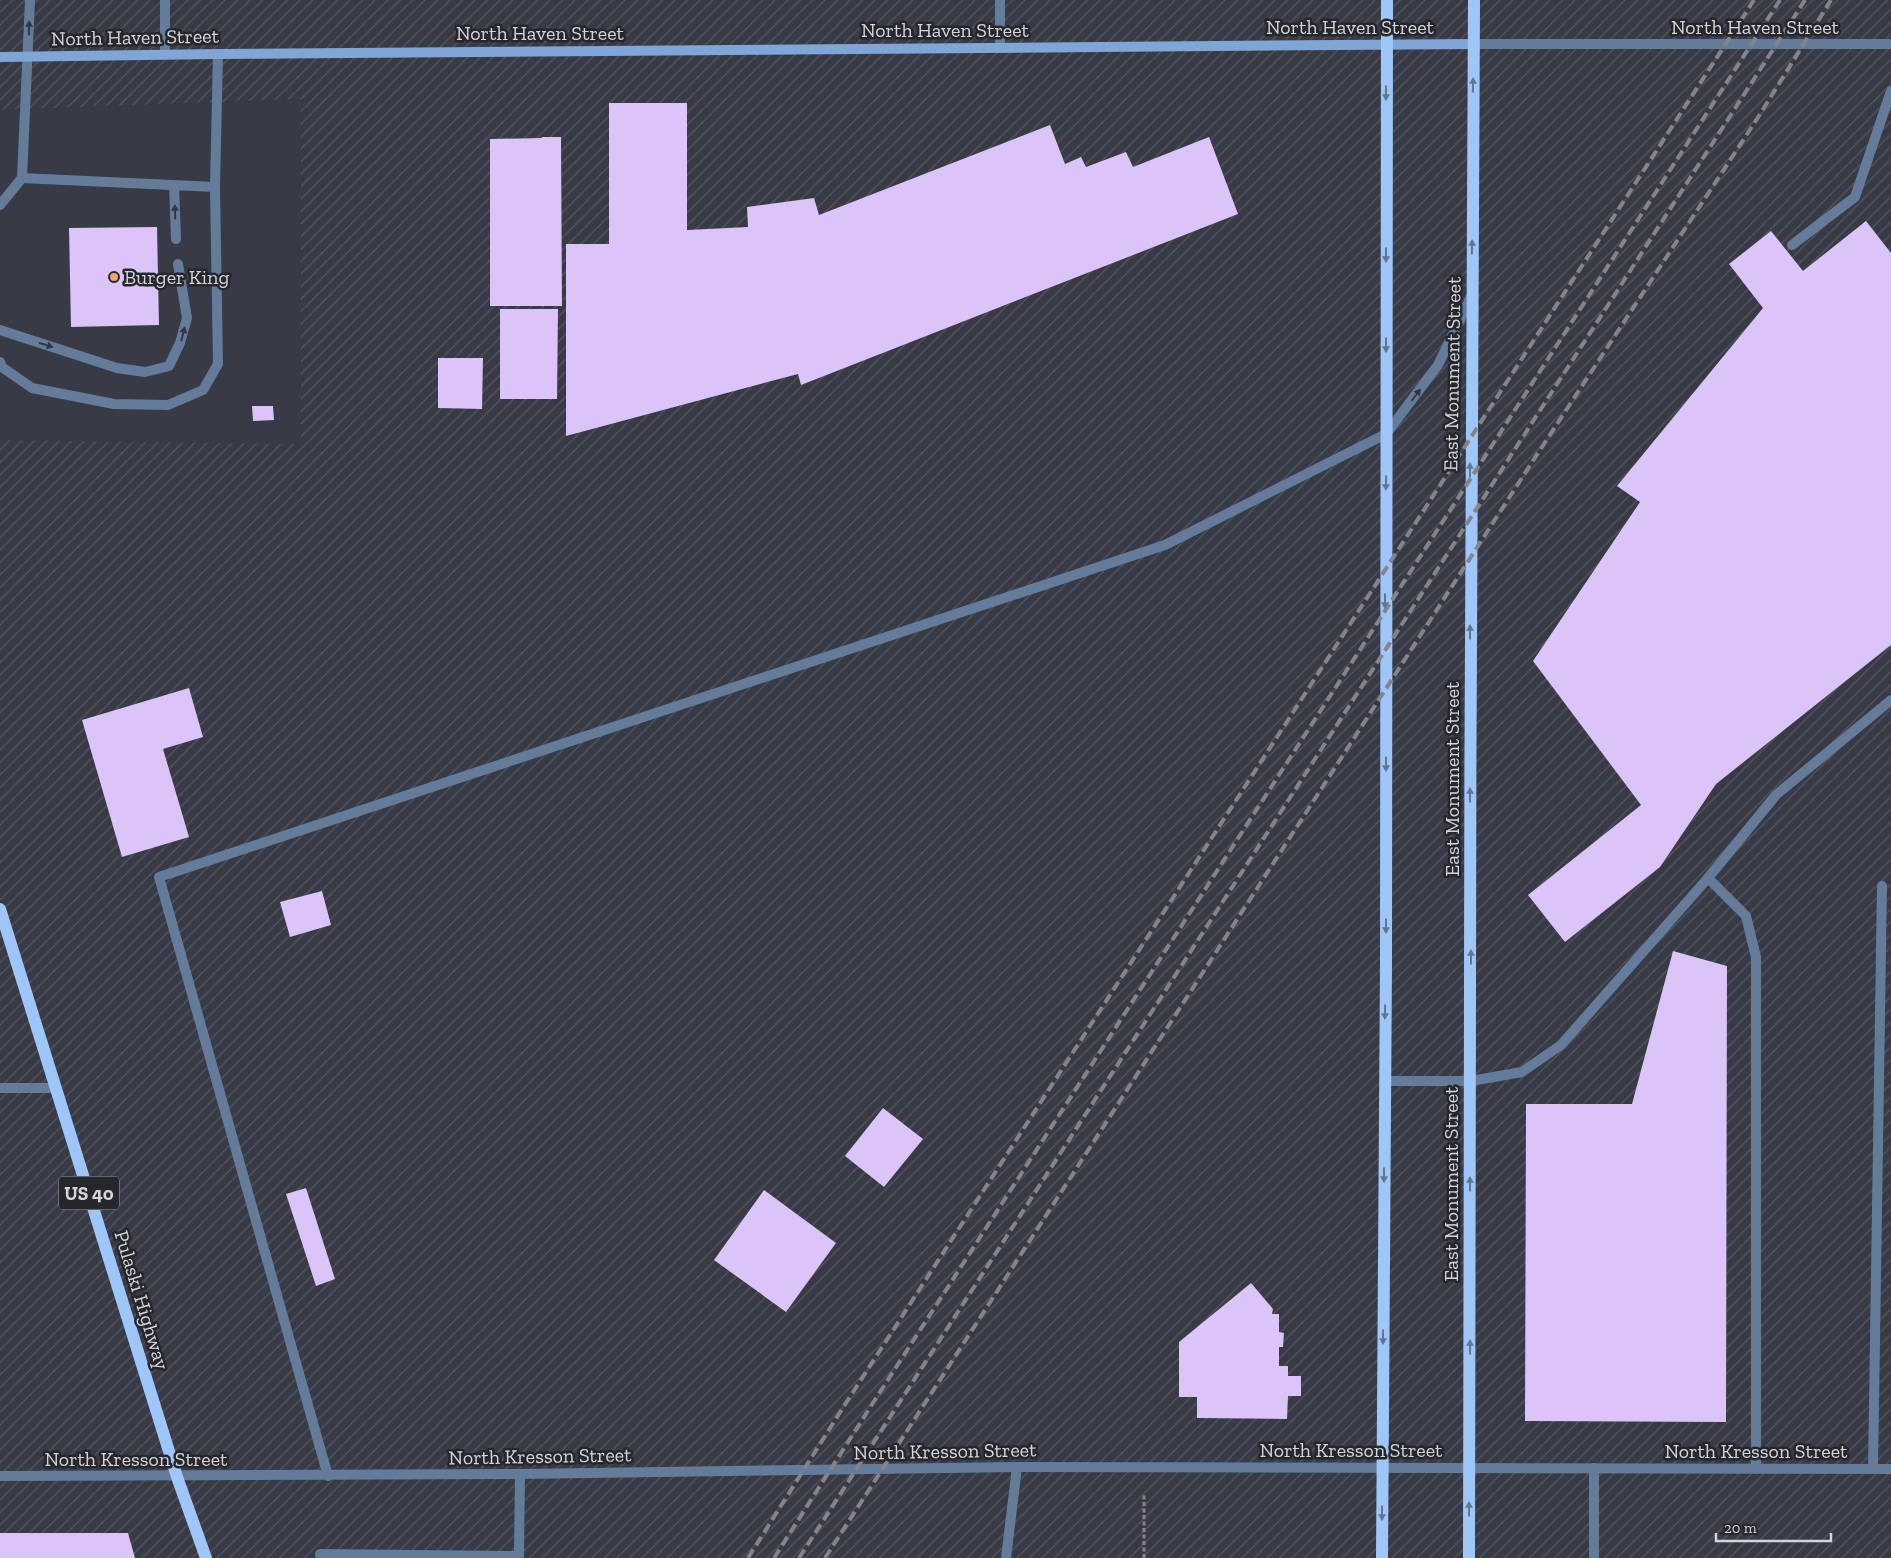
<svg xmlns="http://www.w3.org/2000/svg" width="1891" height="1558" font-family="'Zilla Slab',serif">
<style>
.built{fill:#383a46}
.industrial{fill:url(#industrial-furrows)}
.building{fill:#dbc4f7}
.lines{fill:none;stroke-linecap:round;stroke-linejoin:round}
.path{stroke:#85858b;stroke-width:3;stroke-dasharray:4 2.5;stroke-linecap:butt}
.service{stroke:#647c9a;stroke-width:10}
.tertiary{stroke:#647c9a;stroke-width:10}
.secondary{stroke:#7fa6d6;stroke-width:10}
.primary{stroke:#9ec6f8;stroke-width:12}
.rail{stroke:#84848a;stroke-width:4;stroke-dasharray:10 5;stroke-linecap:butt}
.oneway{fill:#323843}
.oneway2{fill:#627692}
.poi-dot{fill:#f1a17c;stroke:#26272d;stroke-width:2}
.labels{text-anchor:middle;stroke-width:5;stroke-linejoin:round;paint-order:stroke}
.shield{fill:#26272d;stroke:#a0a1a5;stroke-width:1}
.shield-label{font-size:19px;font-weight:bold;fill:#d4d5d9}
.street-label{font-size:20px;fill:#d4d5d9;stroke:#26272d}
.poi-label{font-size:20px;fill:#d4d5d9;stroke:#26272d;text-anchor:start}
</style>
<defs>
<pattern id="industrial-furrows" width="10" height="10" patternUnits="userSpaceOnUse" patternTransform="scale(1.25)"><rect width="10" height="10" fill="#383a46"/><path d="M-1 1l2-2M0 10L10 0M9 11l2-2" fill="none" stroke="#545660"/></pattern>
</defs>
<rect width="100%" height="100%" fill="#303037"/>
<g class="built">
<path d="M0,0H119V1Z"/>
<path d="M301,99V445L0,440V110Z"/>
</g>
<path class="industrial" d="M0,0H1891V1558H0V440L301,444V99L0,110Z"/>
<g class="building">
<path d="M609,103H687V230L748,227L747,207L814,198L819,215L1050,125L1065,164L1081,157L1086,167L1126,152L1133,167L1209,137L1238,214L801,385L798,374L566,436V244H609Z"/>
<path d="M542,137H561L562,306H490V139L542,138Z"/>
<path d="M1866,221L1891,253V645L1716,784L1660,867L1565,942L1528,895L1641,805L1533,661L1640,502L1617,486L1763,308L1729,264L1771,231L1803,271Z"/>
<path d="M157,227L159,325L71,327L69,228Z"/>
<path d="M500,309H558L557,399H500Z"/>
<path d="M438,358H483L482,409L438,408Z"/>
<path d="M252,406H273L274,420L253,421Z"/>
<path d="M189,688L203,737L163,749L189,837L122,857L82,720Z"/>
<path d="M322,891L331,925L290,937L280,902Z"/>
<path d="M1673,951L1727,966L1726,1422L1525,1421L1526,1104H1632Z"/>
<path d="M883,1108L923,1139L884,1187L845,1156Z"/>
<path d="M306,1188L335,1279L316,1286L286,1194Z"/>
<path d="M764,1190L836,1243L786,1312L714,1260Z"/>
<path d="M1251,1283L1273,1309L1272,1314H1279V1332L1284,1333L1283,1347H1279V1366H1288V1376H1301V1396H1288L1287,1419L1197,1418V1397H1179V1342Z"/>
<path d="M0,1533H128L135,1558H0Z"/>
</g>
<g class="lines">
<path class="path" d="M1144,1558V1493"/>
<g class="service">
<path d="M1000,0V47"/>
<path d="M165,54V0"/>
<path d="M22,178L215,187"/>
<path d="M174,185L176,239"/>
<path d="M0,205L22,178L30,0"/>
<path d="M1792,245L1855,197L1891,91"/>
<path d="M0,330L117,368L145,372L169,366L180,343L187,318L178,264"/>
<path d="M0,362L2,367L32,388L114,404L168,405L203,390L218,364L215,187L218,54"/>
<path d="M1708,878L1746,916L1756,957V1469"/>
<path d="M1385,1081H1471L1522,1072L1561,1045L1708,878L1776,795L1891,700"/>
<path d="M0,1088H56"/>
<path d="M1873,1469L1882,886"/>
<path d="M328,1476L159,877L1165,545L1386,434L1438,365L1471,297"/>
<path d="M321,1558L320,1554L519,1556L520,1474"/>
<path d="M1006,1558L1017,1467"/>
<path d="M1594,1558V1468"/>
</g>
<g class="tertiary">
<path d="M1474,44H1891"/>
<path d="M0,1476L520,1474L1017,1467L1891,1469"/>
</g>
<path class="secondary" d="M0,57L218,54L1474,44"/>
<g class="primary">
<path d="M0,909L177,1477L206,1558"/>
<path d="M1382,1558L1386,963L1387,0"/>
<path d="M1469,1558C1471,1039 1469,519 1474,0"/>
</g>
<g class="rail">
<path d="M748,1558L844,1406L1754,0"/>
<path d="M774,1558L871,1406L1780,0"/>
<path d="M799,1558L1805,0"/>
<path d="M825,1558L1538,453L1757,119L1831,0"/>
</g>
</g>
<defs><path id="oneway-solid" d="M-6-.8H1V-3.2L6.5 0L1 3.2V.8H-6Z" transform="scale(1.25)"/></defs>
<g class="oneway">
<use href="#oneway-solid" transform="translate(29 28) rotate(-89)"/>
<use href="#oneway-solid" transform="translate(175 212) rotate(-92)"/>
<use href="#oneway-solid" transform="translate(183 334) rotate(-76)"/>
<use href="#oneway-solid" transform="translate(46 345) rotate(18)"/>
<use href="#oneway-solid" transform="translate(1416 395) rotate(-53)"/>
</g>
<g class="oneway2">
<use href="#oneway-solid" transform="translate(1473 85) rotate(-89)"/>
<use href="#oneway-solid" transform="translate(1386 93) rotate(90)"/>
<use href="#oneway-solid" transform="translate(1472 247) rotate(-89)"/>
<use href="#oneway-solid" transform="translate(1386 255) rotate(90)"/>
<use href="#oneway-solid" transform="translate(1386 345) rotate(90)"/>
<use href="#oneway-solid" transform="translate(1470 470) rotate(-90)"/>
<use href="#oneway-solid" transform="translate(1386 483) rotate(91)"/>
<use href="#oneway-solid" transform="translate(1385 601) rotate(90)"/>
<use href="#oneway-solid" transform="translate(1470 632) rotate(-90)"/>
<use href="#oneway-solid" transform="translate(1386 764) rotate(90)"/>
<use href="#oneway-solid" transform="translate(1470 795) rotate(-90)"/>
<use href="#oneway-solid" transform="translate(1386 926) rotate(90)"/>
<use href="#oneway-solid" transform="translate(1471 957) rotate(-90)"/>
<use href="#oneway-solid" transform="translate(1385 1012) rotate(91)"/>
<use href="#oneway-solid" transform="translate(1384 1175) rotate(90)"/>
<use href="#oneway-solid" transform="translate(1470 1184) rotate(-90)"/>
<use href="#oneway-solid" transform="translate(1383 1337) rotate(90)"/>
<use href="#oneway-solid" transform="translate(1470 1347) rotate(-90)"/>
<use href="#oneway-solid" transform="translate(1469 1509) rotate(-90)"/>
<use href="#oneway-solid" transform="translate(1382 1513) rotate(90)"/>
</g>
<circle class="poi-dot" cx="114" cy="277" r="5"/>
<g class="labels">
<rect class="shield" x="59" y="1176.5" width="60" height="33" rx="4"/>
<g class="shield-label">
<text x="89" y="1200">US 40</text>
</g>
<g class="street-label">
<text x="1350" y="34">North Haven Street</text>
<text x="1755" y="34">North Haven Street</text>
<text x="945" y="37">North Haven Street</text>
<text x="540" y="40">North Haven Street</text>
<text transform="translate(135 37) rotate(-1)" y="7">North Haven Street</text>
<text transform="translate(1452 374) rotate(-89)" y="7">East Monument Street</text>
<text transform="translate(1452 779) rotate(-90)" y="7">East Monument Street</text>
<text transform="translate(1451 1184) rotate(-90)" y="7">East Monument Street</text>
<text transform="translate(142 1300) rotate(73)" y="7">Pulaski Highway</text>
<text x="1351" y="1457">North Kresson Street</text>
<text transform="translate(945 1451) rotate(-1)" y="7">North Kresson Street</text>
<text x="1756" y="1458">North Kresson Street</text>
<text transform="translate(540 1456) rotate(-1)" y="7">North Kresson Street</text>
<text x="136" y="1466">North Kresson Street</text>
</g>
<g class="poi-label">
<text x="124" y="284">Burger King</text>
</g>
</g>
<path d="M1716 1533v8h115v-8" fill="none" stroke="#d4d5d9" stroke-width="2.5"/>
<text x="1724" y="1533" font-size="15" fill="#d4d5d9" stroke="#26272d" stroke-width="4" paint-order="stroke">20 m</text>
</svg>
